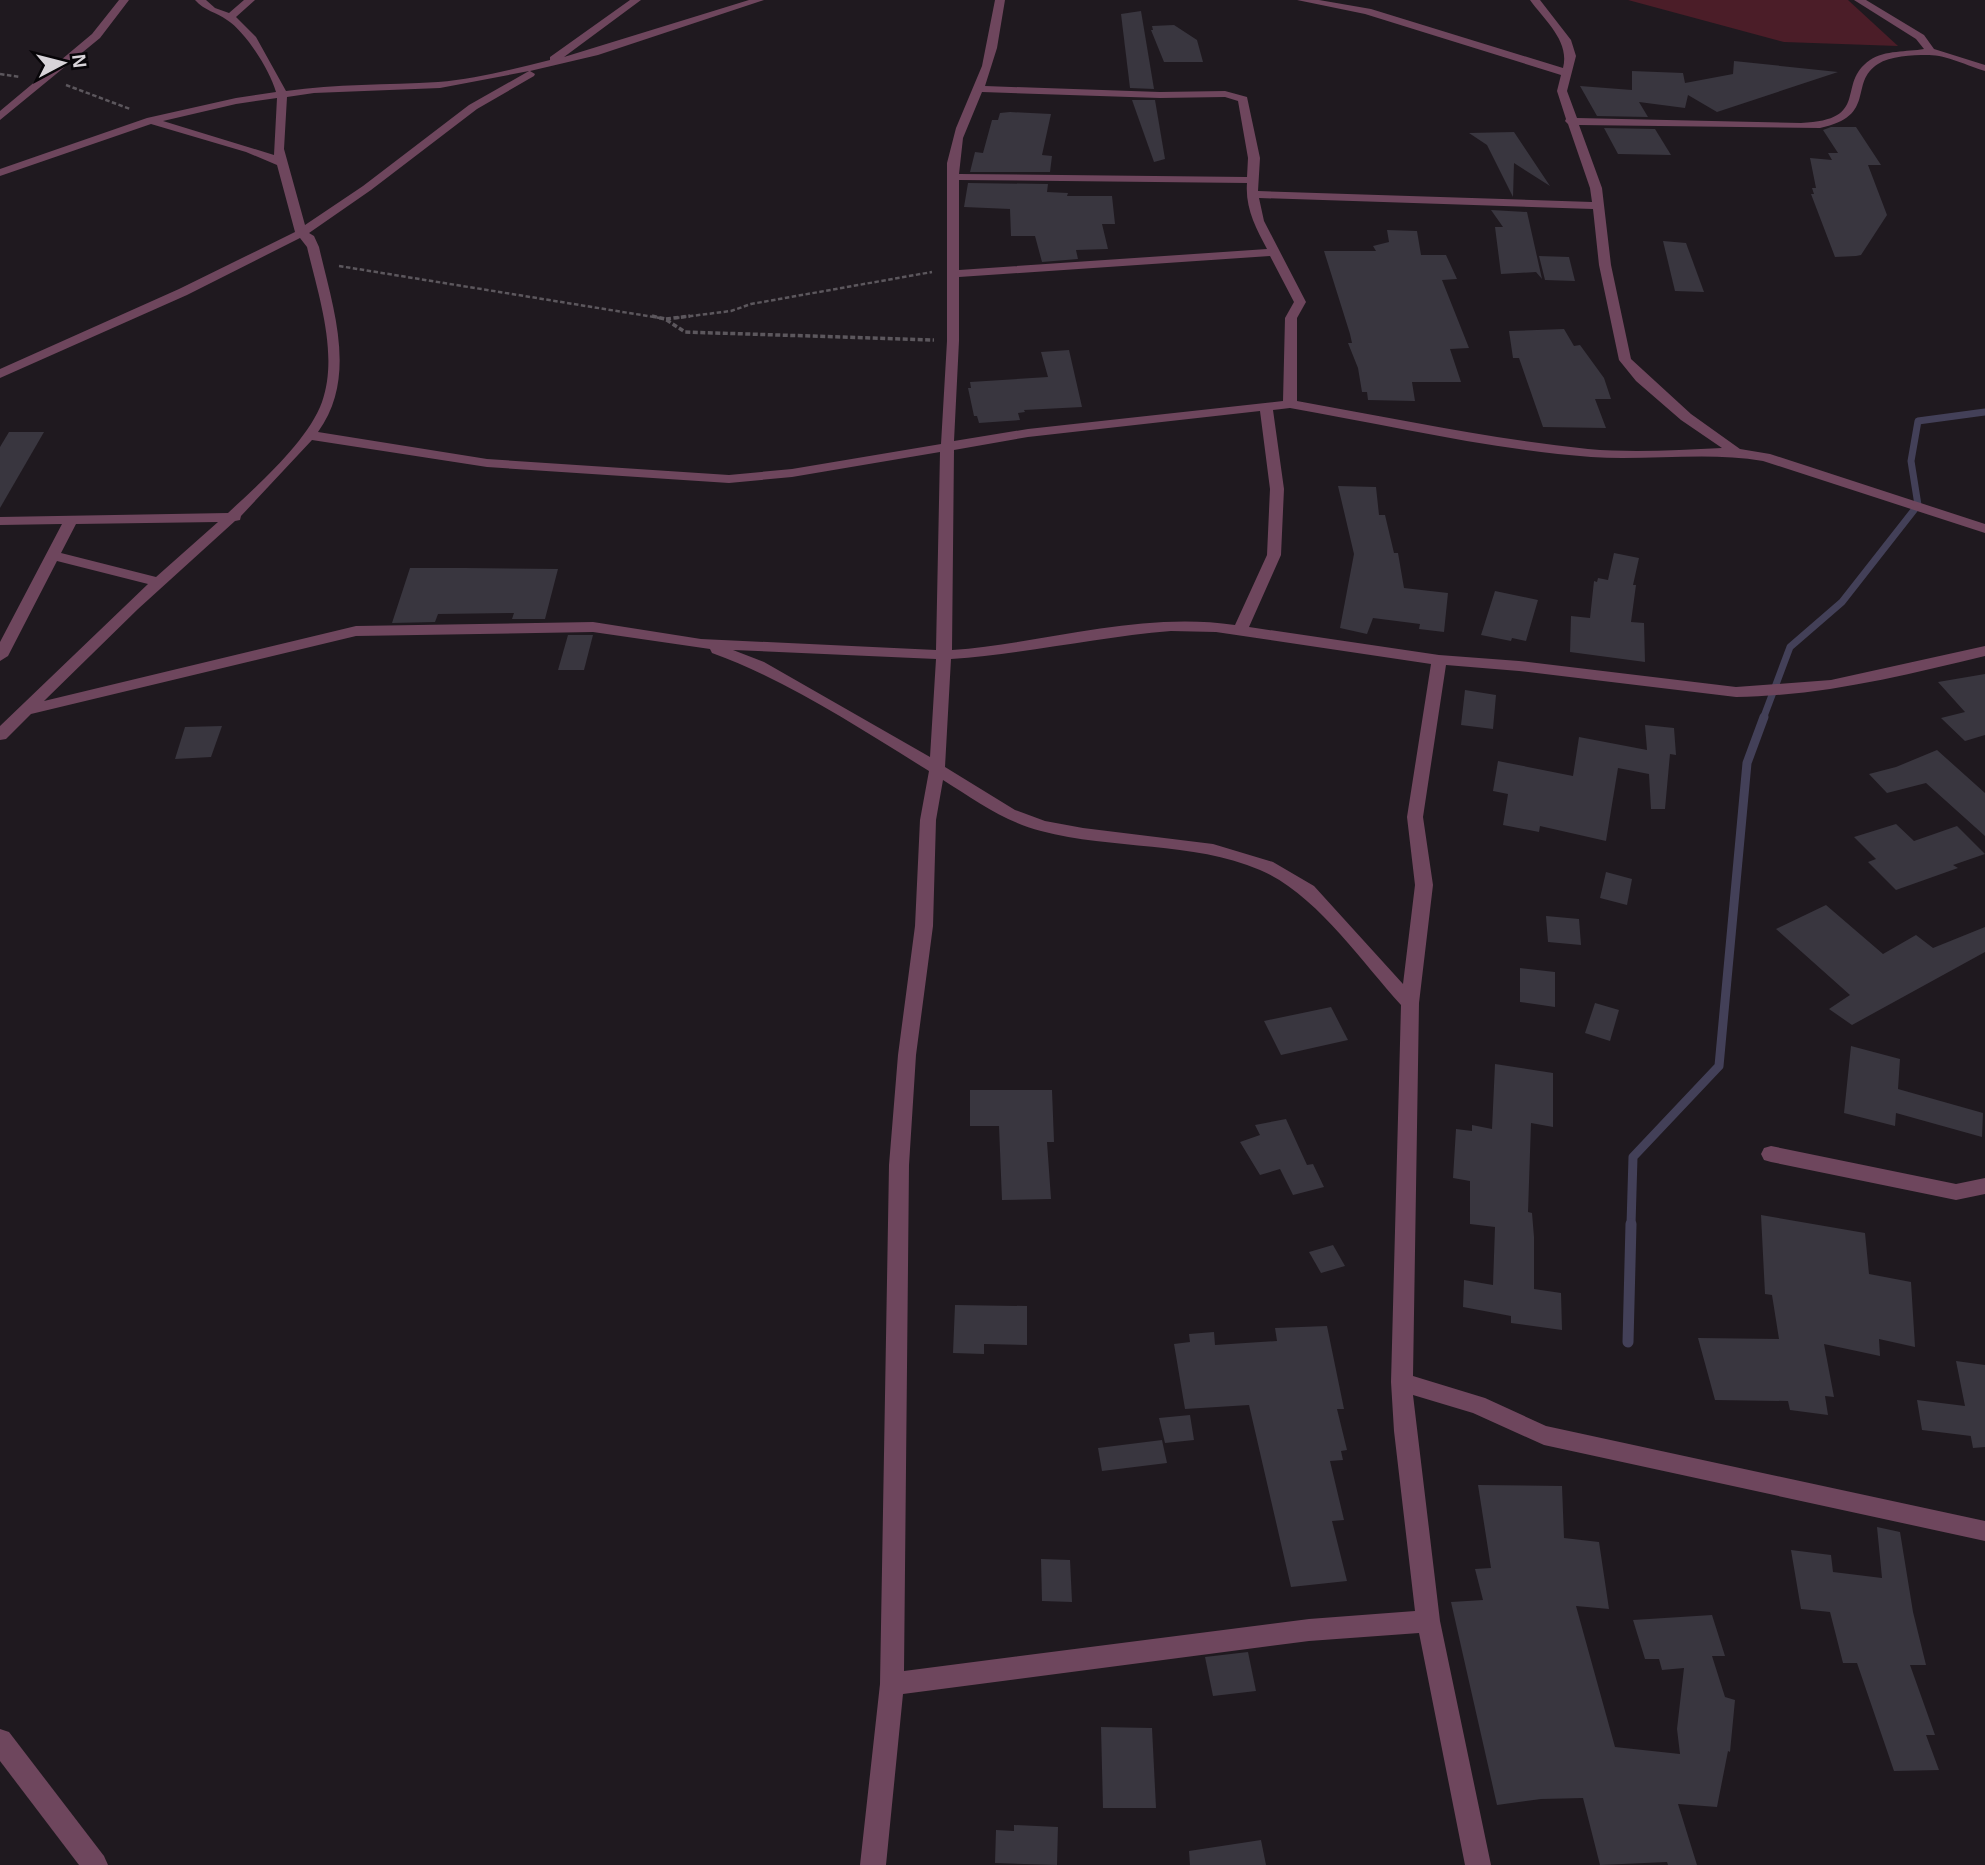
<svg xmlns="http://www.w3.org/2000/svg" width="1985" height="1865" font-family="Helvetica,sans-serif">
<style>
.green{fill:#4b1d28}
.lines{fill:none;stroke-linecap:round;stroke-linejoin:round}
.stream-far2{stroke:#434058;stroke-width:7}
.stream-far1{stroke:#434058;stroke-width:9}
.stream{stroke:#434058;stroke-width:11}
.building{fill:#39363f}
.path-far1{stroke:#5c575d;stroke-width:2.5;stroke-dasharray:4.5 2.5;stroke-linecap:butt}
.path{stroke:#5c575d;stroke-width:3.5;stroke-dasharray:5 2.5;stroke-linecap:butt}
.minor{fill:#6e465d;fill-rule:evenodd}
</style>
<rect width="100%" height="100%" fill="#1f191f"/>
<path class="green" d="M1628,0H1848L1898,46L1784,42Z"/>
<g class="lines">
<path class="stream-far2" d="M1763,719L1790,647L1842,602L1918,505L1911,461L1918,421L1985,412"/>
<path class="stream-far1" d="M1631,1225L1633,1157L1719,1066L1747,763L1764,717"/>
<path class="stream" d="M1628,1342L1631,1224"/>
</g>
<g class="building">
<path d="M1141,11L1154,89L1130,88L1121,14Z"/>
<path d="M1174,25L1197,40L1203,62H1164L1151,30H1153L1152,26Z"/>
<path d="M1734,61L1838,72L1717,112L1688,95L1685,108L1639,102L1648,117L1597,116L1580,86L1632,90V71L1683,73L1685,83L1733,74Z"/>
<path d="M1132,100H1155L1165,159L1154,162Z"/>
<path d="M1010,112L1051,114L1042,155L1052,156L1050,172H970L975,152L983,153L992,120H998L1000,113Z"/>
<path d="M1831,127H1856L1881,165H1868L1887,215L1861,255L1856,256L1835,257L1811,194H1814L1812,188H1816L1810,158L1832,160L1828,153H1838L1823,130Z"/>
<path d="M1604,128L1655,129L1671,155L1618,154Z"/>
<path d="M1514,132L1550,186L1514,163L1513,197L1487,145L1469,133Z"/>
<path d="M968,183L1048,184L1047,192L1068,193L1067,196H1112L1115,224H1102L1108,249L1076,250L1078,259L1042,262L1035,236H1011L1010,209L964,207Z"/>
<path d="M1491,210L1527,212L1542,279L1536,272L1501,274L1495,227H1503Z"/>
<path d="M1387,230L1417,231L1421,255H1446L1457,279L1442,280L1469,348L1450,349L1461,382H1412L1415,401L1368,400L1367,392H1362L1358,368L1348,343H1352L1350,334L1324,251H1376L1373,246L1389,242Z"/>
<path d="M1663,241L1686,243L1704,292L1675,291Z"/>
<path d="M1539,256L1569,257L1575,281L1545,280Z"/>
<path d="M1564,329L1574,346L1580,345L1604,378L1611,399H1595L1606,428L1543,427L1519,358H1513L1509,331Z"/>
<path d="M1069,350L1082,407L1024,410L1025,412L1018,413L1020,420L979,423L977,416H974L968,388H971L970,382L1048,377L1041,352Z"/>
<path d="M9,432H44L0,508V447Z"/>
<path d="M1338,486L1376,487L1379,515H1385L1394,553H1398L1404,588L1448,593L1444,632L1419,629L1420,624L1373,618L1367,634L1340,628L1354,554Z"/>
<path d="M1614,553L1639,558L1633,585H1636L1631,622L1644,623L1645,662L1570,652L1571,616L1590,618L1594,581L1597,582L1598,578L1608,580Z"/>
<path d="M410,568H464L558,569L545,619H512L514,613L438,614L435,622L392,623Z"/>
<path d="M1495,591L1538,600L1526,641L1512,638L1511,641L1481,635Z"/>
<path d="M568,635H593L584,670H558Z"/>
<path d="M1985,674V735L1965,741L1941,718L1965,712L1938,682Z"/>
<path d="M1465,690L1496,695L1493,729L1461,725Z"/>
<path d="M1645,725L1674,728L1676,755L1670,754L1665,809H1651L1649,774L1618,768L1606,841L1540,826L1539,832L1503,825L1508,794L1493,791L1498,761L1573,776L1579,737L1647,750Z"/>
<path d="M222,726L211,757L175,759L185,727Z"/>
<path d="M1937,750L1985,793V836L1926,783L1887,793L1869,774L1896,767Z"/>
<path d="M1896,824L1914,841L1957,826L1985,854L1953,865L1958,868L1896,890L1868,862L1876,859L1854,837Z"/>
<path d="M1606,872L1632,879L1627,905L1600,898Z"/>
<path d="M1826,905L1883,954L1916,935L1933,948L1985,927V952L1852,1025L1829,1009L1850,995L1776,929Z"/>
<path d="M1546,916L1579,919L1581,945L1548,942Z"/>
<path d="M1520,968L1555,972V1007L1520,1002Z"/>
<path d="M1595,1003L1619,1010L1610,1041L1585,1033Z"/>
<path d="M1331,1007L1348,1040L1281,1055L1264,1021Z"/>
<path d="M1851,1046L1900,1059L1898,1089L1983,1113L1982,1137L1896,1113L1895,1126L1844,1113Z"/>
<path d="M1495,1064L1553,1073V1127L1531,1123L1528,1212L1532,1213L1534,1237V1289L1561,1293L1562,1330L1511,1323V1316L1463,1307L1464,1280L1493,1285L1495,1227L1470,1224V1181L1453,1178L1456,1129L1472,1131V1125L1492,1129Z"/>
<path d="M970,1090H1052L1054,1142H1047L1051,1199L1002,1200L999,1126H970Z"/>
<path d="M1286,1119L1307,1165L1313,1164L1324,1187L1293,1195L1280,1169L1260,1175L1240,1142L1260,1135L1255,1125Z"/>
<path d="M1761,1215L1865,1233L1869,1274L1911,1282L1915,1347L1879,1339L1880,1356L1824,1344L1834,1397L1825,1396L1828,1415L1790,1410L1788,1401L1715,1400L1698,1338L1779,1339L1772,1295L1765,1294Z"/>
<path d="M1333,1245L1345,1266L1321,1273L1309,1252Z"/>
<path d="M955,1305L1027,1306V1345L984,1344V1354L953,1353Z"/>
<path d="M1327,1326L1344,1409H1337L1347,1450L1341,1451L1343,1460L1330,1461L1344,1520L1332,1521L1347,1581L1291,1587L1249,1405L1185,1409L1174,1344L1190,1342L1189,1334L1214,1332L1215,1345L1277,1341L1275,1328Z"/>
<path d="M1956,1361L1985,1365V1447L1973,1448L1970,1432L1971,1436L1922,1430L1917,1400L1965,1406Z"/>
<path d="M1190,1415L1194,1440L1165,1443L1159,1418Z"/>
<path d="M1162,1440L1167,1463L1102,1471L1098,1448Z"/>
<path d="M1478,1485L1562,1486L1564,1538L1599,1542L1609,1609L1576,1606L1615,1747L1680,1754L1677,1729L1684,1668L1662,1670L1659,1659H1645L1633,1620L1712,1615L1725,1656H1712L1725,1697L1735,1700L1730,1752L1728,1751L1717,1807L1678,1804L1697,1865H1668L1667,1862L1600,1865L1583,1798L1541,1799L1497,1805L1451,1602L1483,1600L1475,1569L1491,1568Z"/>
<path d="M1877,1527L1900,1532L1913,1612L1926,1665H1910L1935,1735H1926L1939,1770L1894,1771L1857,1663H1843L1830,1612L1801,1609L1791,1550L1831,1555L1833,1572L1882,1578Z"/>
<path d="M1041,1559L1070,1560L1072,1602L1042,1601Z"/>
<path d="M1248,1652L1256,1691L1213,1696L1205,1657Z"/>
<path d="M1101,1727L1152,1728L1156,1808H1103Z"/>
<path d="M1014,1825L1058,1827L1057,1865L995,1863L996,1830L1014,1831Z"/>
<path d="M1261,1840L1266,1865H1190L1189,1851Z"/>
</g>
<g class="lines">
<g class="path-far1">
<path d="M0,74L20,77"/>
<path d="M66,85L130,109"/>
<path d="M339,266L660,318"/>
<path d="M675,318L731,311L751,304L932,272"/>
</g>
<g class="path">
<path d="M652,316L665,319L685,332L934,340"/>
<path d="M666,319L690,316"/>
</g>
<g class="minor">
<path d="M119,0H129L100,38L0,120V111L92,34Z"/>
<path d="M195,0H206L215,8L229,13L244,0H255L236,17L256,37L286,91C336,84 387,85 438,82C476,79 513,69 550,60V57L630,0H641L564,57L749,0H764L598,55L530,71L535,74L534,76L477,109L371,190L309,233L314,236L319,247C333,308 358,377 318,432L487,459L729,475L792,469L941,444L947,341V163L956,128L982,66L995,0H1005L997,48L985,86L1160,92L1225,91L1247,97L1260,158L1258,191L1592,202L1590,188L1568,124L1565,121L1566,119L1557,91L1561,75L1365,14L1297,0H1319L1371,9L1563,68C1570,41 1545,21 1530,0H1540L1571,40L1576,56L1567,91L1577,118L1801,123C1872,120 1835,84 1870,60C1885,50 1907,52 1924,49L1916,39L1854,0H1866L1924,35L1934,49L1985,65V71C1968,66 1944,54 1927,55C1912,55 1890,56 1878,64C1848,83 1878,116 1820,128L1579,125L1602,188L1611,265L1631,359L1691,414L1740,449L1770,454L1985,524V533L1763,461C1707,451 1648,461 1591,457C1494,450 1387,425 1290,408L1273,410L1284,489L1281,555L1249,627L1439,655L1519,661L1736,687L1831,680L1985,646V656C1902,676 1821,696 1736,697L1519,671L1446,665L1423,817L1433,885L1419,1003L1413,1376L1485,1398L1546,1426L1985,1521V1541L1544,1445L1473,1413L1413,1395L1440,1621L1491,1865H1465L1419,1633L1309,1641L903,1694L886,1865H860L880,1684L889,1165L898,1055L915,926L920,820L929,771C859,728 789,681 712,653L710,649L593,632L356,636L31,714L6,739L0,740V726L148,584L57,561L8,656L0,661V642L62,524L0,525V517L228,513C258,485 308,441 322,402C339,354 318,294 307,247L300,238L187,295L0,378V369L179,289L295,232L277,165L246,152L151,124L0,176V169L147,118L236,98L276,92C270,71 246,32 227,20C216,12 205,11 195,0ZM529,71L469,105L363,186L305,225L284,149L287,97L314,93L440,88ZM982,92L1160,98L1225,97L1238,101L1248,158L1247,177L959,174L963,138ZM277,98L274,155L163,121L236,104ZM959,180L1247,183C1245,208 1256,228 1267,249L959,270ZM1259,198L1593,209L1599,265L1619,360L1636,381L1681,420L1722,448C1678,450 1633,453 1588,449C1490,439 1393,418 1297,401V318L1306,302L1264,221ZM1270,256L1294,302L1285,318L1283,401L1028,429L954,441L959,341V277ZM1260,411L1270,489L1267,555L1235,625C1140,611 1046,643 952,650L954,450L1028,437ZM312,440L487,467L729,483L792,477L940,452L936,650L701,639L593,622L356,626L44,701L138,609L235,521L240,520L241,516ZM218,522L156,577L61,553L76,524ZM1171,631L1216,632L1431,664L1407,817L1415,885L1403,984L1314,886L1273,862L1213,844L1083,828L1045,821L1015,810L945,767L951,659C1025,654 1097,637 1171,631ZM733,650L936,659L930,757L764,662ZM943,780C975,800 1005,822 1041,831C1113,850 1192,841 1260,870C1314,892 1362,962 1401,1005L1391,1382L1394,1431L1415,1611L1309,1619L904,1671L909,1165L916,1055L933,926L936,820Z"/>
<path d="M1771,1146L1956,1184L1985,1178V1194L1956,1200L1771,1162L1764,1160L1761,1154L1764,1148Z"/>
<path d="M0,1729L9,1732L104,1856L108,1865H79L0,1761Z"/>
</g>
</g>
<g transform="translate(63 63) rotate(83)" stroke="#070508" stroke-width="5" paint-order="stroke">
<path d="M0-5L12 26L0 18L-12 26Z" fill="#d8d4d9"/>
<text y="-10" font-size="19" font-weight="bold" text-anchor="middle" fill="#d8d4d9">N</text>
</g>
</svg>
